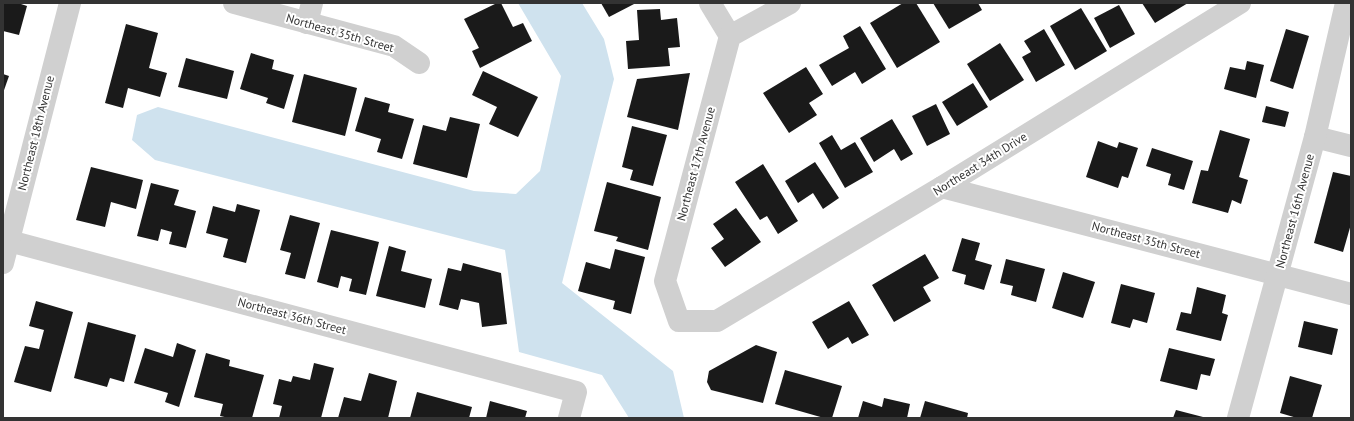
<svg xmlns="http://www.w3.org/2000/svg" width="1354" height="421" font-family="'PT Sans',sans-serif">
<style>
.water{fill:#cfe2ee}
.building{fill:#1a1a1a}
.lines{fill:none;stroke-linecap:round;stroke-linejoin:round}
.minor{stroke:#d0d0d0;stroke-width:22}
.labels{text-anchor:middle;stroke-width:4;stroke-linejoin:round;paint-order:stroke}
.street-label{font-size:12px;fill:#333;stroke:#fff}
</style>
<rect width="100%" height="100%" fill="#fff"/>
<path class="water" d="M518,3H582L604,39L614,79L562,283L673,371L684,418H629L602,375L519,352L505,250L155,160L132,140L137,115L158,107L474,191L516,194L540,171L561,76Z"/>
<g class="building">
<path d="M3,3H18L27,6L19,35L3,31Z"/>
<path d="M497,3H501L513,27L523,23L532,41L480,68L472,51L479,48L464,19Z"/>
<path d="M601,3H636L609,17Z"/>
<path d="M903,3H916L940,42L897,68L870,23Z"/>
<path d="M933,3H978L982,10L949,29Z"/>
<path d="M1142,3H1188L1155,23Z"/>
<path d="M1119,5L1135,34L1110,48L1094,18Z"/>
<path d="M1081,8L1107,51L1075,70L1050,26Z"/>
<path d="M660,9L661,20L677,18L680,47L668,48L670,66L628,69L626,41L639,40L637,10Z"/>
<path d="M126,24L158,33L149,68L167,73L160,97L128,88L123,108L105,103Z"/>
<path d="M860,26L886,69L862,84L855,72L832,86L819,65L849,48L843,36Z"/>
<path d="M1044,29L1065,65L1036,82L1022,57L1031,52L1024,41Z"/>
<path d="M1286,29L1309,36L1293,89L1270,81Z"/>
<path d="M1000,43L1024,80L990,101L967,64Z"/>
<path d="M251,53L274,60L272,69L294,75L284,109L266,103L268,98L240,89Z"/>
<path d="M186,58L234,71L227,99L178,87Z"/>
<path d="M1247,61L1264,65L1256,98L1224,89L1230,67L1245,70Z"/>
<path d="M806,67L823,94L809,103L817,115L789,133L763,93Z"/>
<path d="M483,71L538,97L518,137L489,124L497,107L472,95Z"/>
<path d="M690,73L678,130L627,117L637,79Z"/>
<path d="M3,74L9,76L3,93Z"/>
<path d="M304,74L357,88L345,136L292,122Z"/>
<path d="M973,83L988,107L957,126L942,102Z"/>
<path d="M365,97L390,104L388,112L414,119L402,159L377,152L381,139L355,131Z"/>
<path d="M936,104L950,134L927,146L912,116Z"/>
<path d="M1266,106L1289,112L1285,127L1262,122Z"/>
<path d="M450,117L480,124L467,178L413,164L423,125L446,131Z"/>
<path d="M892,119L913,154L901,161L894,149L874,162L860,138Z"/>
<path d="M632,126L667,135L653,186L630,180L633,170L622,167Z"/>
<path d="M1220,130L1250,139L1239,177L1248,180L1241,204L1232,200L1228,213L1192,203L1201,170L1208,171Z"/>
<path d="M832,135L841,150L855,142L873,172L845,188L819,143Z"/>
<path d="M1098,141L1117,148L1119,142L1138,148L1128,178L1122,176L1118,188L1086,177Z"/>
<path d="M1152,148L1193,161L1184,190L1168,185L1171,174L1146,166Z"/>
<path d="M815,162L839,198L823,209L813,193L798,203L785,181Z"/>
<path d="M763,164L798,221L778,234L767,216L760,220L735,182Z"/>
<path d="M91,167L143,180L136,209L111,202L105,227L76,220Z"/>
<path d="M1333,172L1351,176V224L1343,252L1314,243Z"/>
<path d="M607,182L661,197L648,250L616,241L618,237L594,231Z"/>
<path d="M151,183L179,190L174,205L196,211L186,248L169,244L172,232L161,229L158,241L137,236Z"/>
<path d="M237,204L260,210L246,263L223,257L228,239L206,233L213,206L235,212Z"/>
<path d="M736,208L761,242L725,267L711,248L724,239L713,224Z"/>
<path d="M290,215L320,223L305,279L285,274L291,253L280,250Z"/>
<path d="M331,230L379,242L366,295L349,291L352,279L341,276L338,288L317,282Z"/>
<path d="M962,238L980,243L975,260L992,265L984,290L964,284L966,275L952,271Z"/>
<path d="M389,246L406,251L401,271L432,279L425,308L376,296Z"/>
<path d="M615,249L645,257L631,314L613,309L615,301L578,291L586,262L610,269Z"/>
<path d="M925,254L939,278L923,287L931,301L894,322L872,285Z"/>
<path d="M1006,259L1045,269L1036,302L1011,295L1013,286L1000,283Z"/>
<path d="M463,263L501,273L507,324L482,327L479,303L461,299L458,310L439,305L448,268L461,271Z"/>
<path d="M1063,272L1095,282L1083,318L1052,308Z"/>
<path d="M1121,284L1155,293L1147,323L1133,319L1130,328L1111,323Z"/>
<path d="M1197,287L1226,295L1222,313L1228,315L1221,341L1176,330L1181,312L1191,314Z"/>
<path d="M36,301L73,312L51,392L14,382L25,346L39,349L44,330L29,326Z"/>
<path d="M849,301L869,335L852,344L848,337L828,349L812,322Z"/>
<path d="M1304,321L1338,329L1332,355L1298,347Z"/>
<path d="M88,322L136,335L124,382L110,378L107,387L74,378Z"/>
<path d="M177,343L196,350L179,407L165,402L168,393L134,383L145,348L173,357Z"/>
<path d="M756,345L777,352L763,403L711,390L707,382L709,371Z"/>
<path d="M1169,348L1215,359L1210,376L1201,374L1197,390L1160,381Z"/>
<path d="M206,353L230,360L229,366L264,375L252,418H229L220,416L223,404L194,397Z"/>
<path d="M314,363L334,368L321,418H279L282,406L273,404L279,379L291,382L293,376L310,380Z"/>
<path d="M785,370L842,386L832,418H824L775,404Z"/>
<path d="M369,373L397,381L388,418H338L344,397L361,401Z"/>
<path d="M1290,376L1322,385L1312,418H1297L1280,413Z"/>
<path d="M417,392L472,407L469,418H410Z"/>
<path d="M884,398L910,404L907,418H858L863,401L882,407Z"/>
<path d="M490,401L527,411L525,418H486Z"/>
<path d="M925,401L968,413L967,418H920Z"/>
<path d="M1176,410L1203,417V418H1173Z"/>
</g>
<g class="lines">
<g class="minor">
<path d="M234,3L394,46L419,63"/>
<path d="M710,3L730,36"/>
<path d="M790,3L730,36L665,281L679,321H717L942,187L1240,3"/>
<path d="M307,23L312,3"/>
<path d="M1315,137L1351,146"/>
<path d="M942,187L1351,294"/>
<path d="M9,241L576,392L569,418"/>
<path d="M3,263L70,3"/>
<path d="M1238,418L1315,137L1346,3"/>
</g>
</g>
<g class="labels">
<g class="street-label">
<text transform="translate(340 33) rotate(16)" y="4">Northeast 35th Street</text>
<text transform="translate(36 133) rotate(-76)" y="4">Northeast 18th Avenue</text>
<text transform="translate(696 164) rotate(-75)" y="4">Northeast 17th Avenue</text>
<text transform="translate(980 164) rotate(-32)" y="4">Northeast 34th Drive</text>
<text transform="translate(1295 211) rotate(-75)" y="4">Northeast 16th Avenue</text>
<text transform="translate(1146 240) rotate(15)" y="4">Northeast 35th Street</text>
<text transform="translate(292 316) rotate(15)" y="4">Northeast 36th Street</text>
</g>
</g>
<rect width="1354" height="421" fill="none" stroke="#333333" stroke-width="8"/>
</svg>
